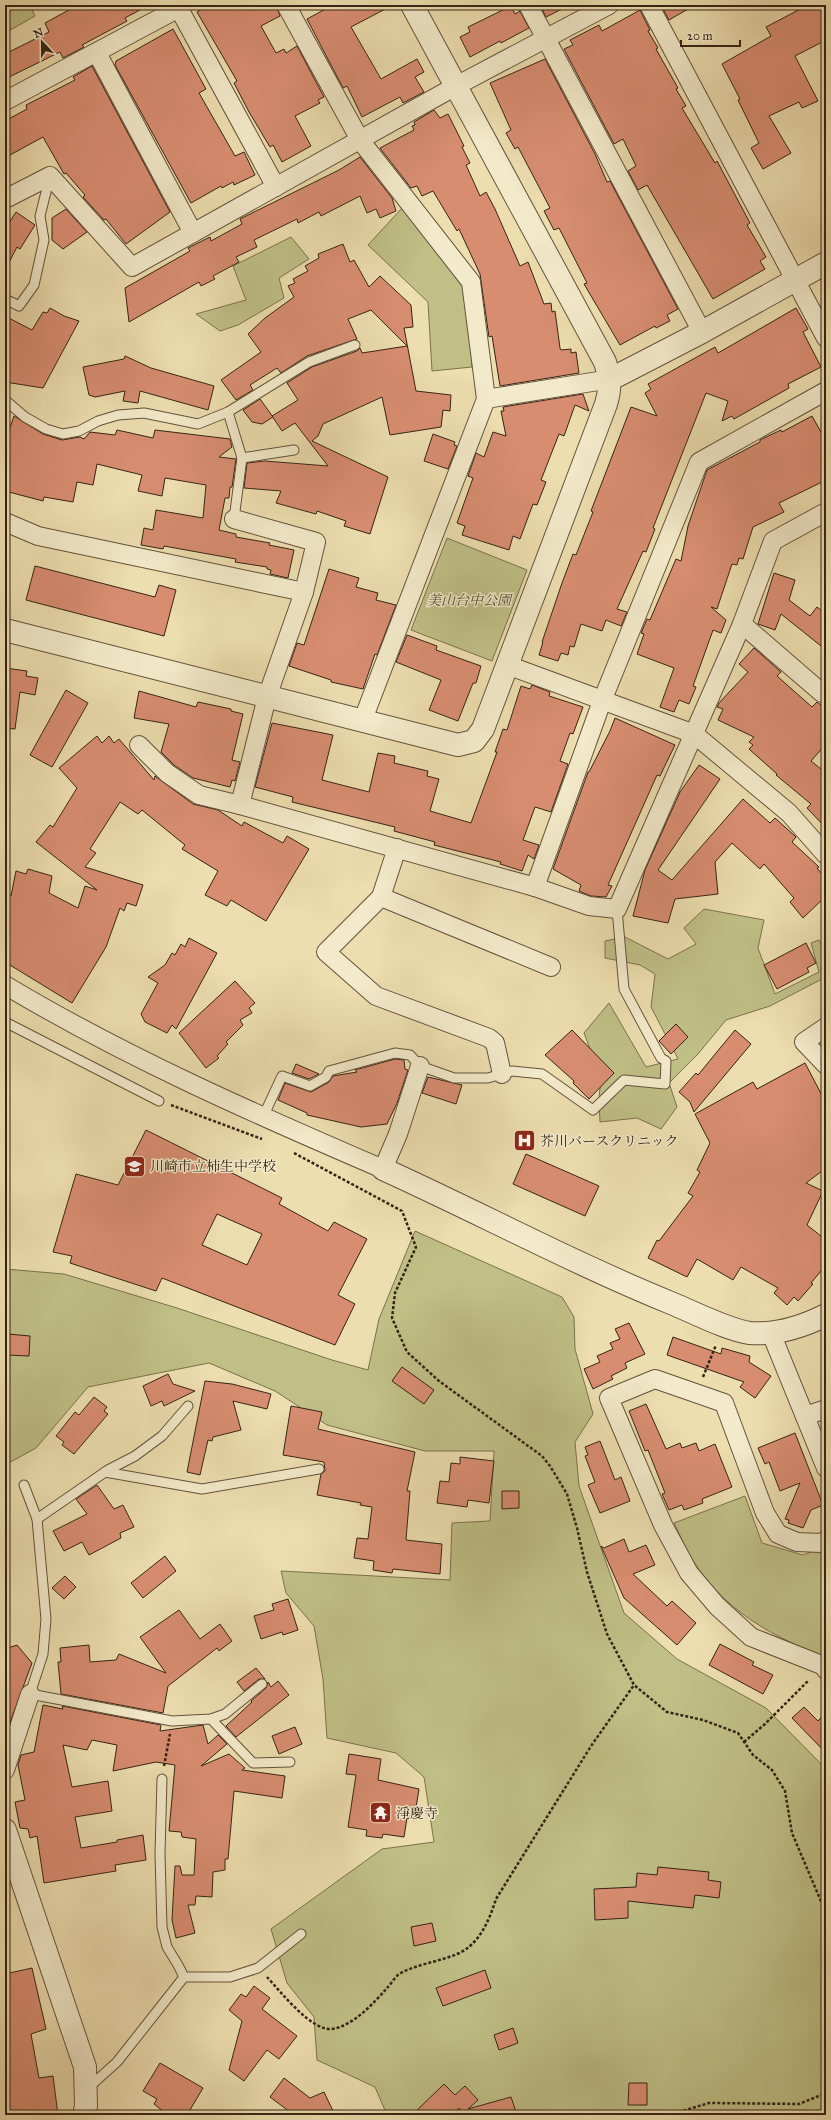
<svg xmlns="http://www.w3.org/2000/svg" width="831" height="2120" font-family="'IM FELL Great Primer','Noto Serif JP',serif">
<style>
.green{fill:#bfbf86;stroke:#7a714e}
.building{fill:#d88d71;stroke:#362316;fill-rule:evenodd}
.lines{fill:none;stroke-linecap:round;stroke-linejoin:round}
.service-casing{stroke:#64523c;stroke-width:11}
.minor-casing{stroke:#64523c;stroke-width:20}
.tertiary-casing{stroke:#64523c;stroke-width:24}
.path{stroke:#362316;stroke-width:2.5;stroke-dasharray:3 2;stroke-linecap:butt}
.service{stroke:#f3eacb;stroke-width:9}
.minor{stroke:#f3eacb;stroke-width:18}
.tertiary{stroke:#f3eacb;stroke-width:22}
.labels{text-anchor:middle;stroke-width:3;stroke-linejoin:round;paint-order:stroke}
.park-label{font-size:14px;font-style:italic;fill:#584a32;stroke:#f3eacb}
.poi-label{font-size:14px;fill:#362316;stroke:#f3eacb;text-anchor:start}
</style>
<rect width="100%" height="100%" fill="#eddeaf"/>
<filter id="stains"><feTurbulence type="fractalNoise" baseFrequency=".005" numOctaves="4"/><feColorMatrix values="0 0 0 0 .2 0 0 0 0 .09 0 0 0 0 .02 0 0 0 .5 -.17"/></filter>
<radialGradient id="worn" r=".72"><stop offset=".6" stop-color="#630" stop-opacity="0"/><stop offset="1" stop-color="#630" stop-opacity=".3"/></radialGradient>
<g class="green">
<path d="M5,5H30L35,16L5,33Z"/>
<path d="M402,208L466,275L472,367L432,371L428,302L368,245Z"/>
<path d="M291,237L309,259L279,278L284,298L238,325L220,331L196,314L246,300L233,266Z"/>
<path d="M447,538L527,570L492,661L411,630Z"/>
<path d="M704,909L764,920L758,948L775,994L819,972L811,943L819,940L826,953V977L770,1006L726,1020L698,1054L669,1083L677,1107L661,1129L637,1118L600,1122L599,1098L601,1078L584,1033L609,1003L646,1067L678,1059L651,1007L655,974L640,965L605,958V941L625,937L668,959L696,944L684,928Z"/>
<path d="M415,1231L562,1297L574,1317L575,1349L593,1414L575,1442L579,1486L624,1613L677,1659L766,1708L826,1769V2115H387L375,2087L317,2060L314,2017L287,1983L271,1929L382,1849L434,1842L424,1777L396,1753L327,1738L323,1679L314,1626L286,1593L281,1571L450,1580L452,1523L490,1521L494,1451H425L327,1425L275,1391L209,1363L88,1387L36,1448L5,1465V1269L64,1274L177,1308L332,1360L368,1370L379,1319Z"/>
<path d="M745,1496L762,1543L803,1555L826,1546V1658C771,1635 725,1612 692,1559C685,1548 680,1535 674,1523Z"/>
</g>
<g class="building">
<path d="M78,5H149L125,18L127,21L82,45L84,47L63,58L60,52L5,79V54L49,32L45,23Z"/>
<path d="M209,5H276L280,16L261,26L276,53L284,49L286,53L297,46L324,97L318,100L320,103L295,116L311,146L282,162L273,145L270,147L249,112L234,83L237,81L197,12Z"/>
<path d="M333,5H393L351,27L381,79L417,59L424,72L415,77L424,92L403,103L400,97L362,117L347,86L343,88L307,19Z"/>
<path d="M540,5H570L546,17Z"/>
<path d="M661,5H695L669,20Z"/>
<path d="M808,5H826V40L795,56L818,101L802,108L799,102L769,116L791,153L763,169L751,148L759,143L738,100L740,99L722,64L771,36L766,27Z"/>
<path d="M511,6L515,14L520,11L529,28L501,43L500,41L470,57L460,37L470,32L468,27Z"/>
<path d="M640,10L650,30L648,31L658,48L656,49L678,88L676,89L686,106L682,108L715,163L717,161L750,223L747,225L766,257L760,261L765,269L713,299L647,185L638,190L628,171L636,166L623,139L614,144L564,49L573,45L570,40L599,25L602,31Z"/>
<path d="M173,29L206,89L199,93L235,156L244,152L255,175L234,185L233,182L222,188L221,186L191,203L115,65L116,61Z"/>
<path d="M545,59L595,154L607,182L610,181L678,309L667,315L670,321L656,328L655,326L620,345L584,284L587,283L559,228L554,230L544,211L550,208L518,147L515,149L506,133L511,130L490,83Z"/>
<path d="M92,66L170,212L126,244L106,219L104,220L83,197L85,195L66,173L64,174L43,137L10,155L5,145V121L27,109L26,105L75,80L73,77Z"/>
<path d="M434,110L440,118L448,114L464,146L462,147L470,163L466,165L480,196L486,192L495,209L520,266L528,262L544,304L551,303L552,312L555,311L560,348L561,350L571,349V353L576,352L579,373L500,386L492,336L489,337L480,274L459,229L457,231L433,191L422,196L417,186L411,188L380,148L414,130L412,126L415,125L414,122Z"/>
<path d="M360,157L392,198L396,211L380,218L376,209L367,213L360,196L321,216L319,212L298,223L297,219L254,240L257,247L236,257L239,262L213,276L215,279L201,286L199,282L129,322L125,288L190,251L188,248L210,237L211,241L242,224L240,219L339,170Z"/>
<path d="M66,209L87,232L63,249L52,240V218Z"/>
<path d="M16,212L35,225L20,249L17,247L5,270V229Z"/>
<path d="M343,244L350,262L354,260L369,287L380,276L411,305L413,327L404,328L416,391L451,395L450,411L443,410L441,427L390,435L382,397L323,424L318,436L312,441L388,477L370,534L344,526L346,521L317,511L316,514L276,503L281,491L244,488L247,463L265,461L328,466L295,423L282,431L272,416L298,400L287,383L312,367L357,351L360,348L362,353L407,346L371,310L348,319L357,339L307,356L281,373L277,368L250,385L253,390L236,400L221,380L261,352L248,334L265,318L294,297L288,286L295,283L293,279L308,271L305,266L319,258L318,254Z"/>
<path d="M50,308L64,316L79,321L43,388L5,382V316L32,330L43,312L47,313Z"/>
<path d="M796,308L808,329L803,332L821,367L788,384L789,388L734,419L732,416L722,421L728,401L706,393L653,528L655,529L646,552L643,551L617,609L627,612L621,626L606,620L602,631L581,624L574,647L570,646L568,655L561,653L558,661L539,655L543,642H542L562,583L573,554L576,555L593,512L591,511L631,407L657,416L645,393L651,389L648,384L715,347L718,353Z"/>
<path d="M125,356L151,368L214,386L208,410L140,391L138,403L123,401L125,391L95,397L89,395L83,367L124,359Z"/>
<path d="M583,394L589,411L575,405L564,436L559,434L541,480L546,482L537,505L533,504L520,539L513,536L509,550L462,535L465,526L457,523L473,478L468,476L476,453L484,457L493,432L506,436L501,411H504L503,407Z"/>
<path d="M260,399L273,417L262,424L252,422L243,410Z"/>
<path d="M14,416L43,434L62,440L80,437L84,439L90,432L115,435L117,430L153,438L155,430L230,439L232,447L219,457L236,459L232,487H230L229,498H225L219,530L236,534V537L270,543L269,545L294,550L288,578L270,574L271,570L267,569V567L235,562L236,559L164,546L163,549L141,545L144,528L153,530L156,510L203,518L206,485L165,478L162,496L138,491L142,475L97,464L93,485L77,482L73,502L44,497L43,501L5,491V442Z"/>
<path d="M812,416L826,441V480L779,503L784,512L753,527L743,559L739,558L737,565L732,564L717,609L711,607L726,620L721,633L713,630L693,686L696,687L689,704L679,700L674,712L660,707L674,668L637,654L644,634L641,633L647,619L650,620L676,559L681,561L688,526L707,470L760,442V440L781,430L782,432Z"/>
<path d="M433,434L455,442L454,445L457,446L448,469L424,461Z"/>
<path d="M35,566L155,597L159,585L176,590L164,636L26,600Z"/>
<path d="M329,569L359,578L356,587L378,593L376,600L396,605L377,655L375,654L363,689L331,682V680L289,666L297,643L304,645Z"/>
<path d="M774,573L795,580L789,600L810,616L817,607L826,614V650L781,614L775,630L758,624Z"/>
<path d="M407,635L437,646L436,650L481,666L476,683H473L458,721L429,710L441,680L396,662Z"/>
<path d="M754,648L781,672L777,676L812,707L817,702L826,709V744L811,761L826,773V828L807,808L811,804L776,775L777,774L749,749L753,745L749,742L754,737L718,720L723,709L717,707L719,703L748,672L739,664Z"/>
<path d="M5,668L27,671L26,676L38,678L35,695L20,692L15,729L5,728Z"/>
<path d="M532,685L550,692L549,696L583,707L573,734L570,733L560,761L568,764L551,812L535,807L523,840L539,845L534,859L528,855L522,871L500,864L501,862L434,845L435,842L394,831L395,827L292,802L293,797L255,787L272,723L333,735L322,780L369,792L378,753L395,756L394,763L428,771L427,776L439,779L430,811L471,823L497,752H495L503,729L507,730L521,686L530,689Z"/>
<path d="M66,690L88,703L52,767L30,755Z"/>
<path d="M139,691L196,707L198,702L231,709V711L243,714L232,760L240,762L235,781L232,780L230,787L193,778L174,765L161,752L169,724L134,718Z"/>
<path d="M615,718L675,745L660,776L657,775L608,885L612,886L606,897L591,896L579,891L581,885L553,869L588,772H589L610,731Z"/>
<path d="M97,736L102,743L109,736L114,743L119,739L154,780L155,776L193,804L218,810L242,826L244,822L283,843L287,836L309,849L266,921L231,900L227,906L205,895L218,871L182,849L185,845L142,810L138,814L120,802L90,849L96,853L85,867L143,885L136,906L127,903L124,911L120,908L106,947L72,1003L5,962V892L11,896L16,871L26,874L28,869L52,876L49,893L78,908L85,886L97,890L36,842L50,825L53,827L77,788L59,768Z"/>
<path d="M699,765L720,779L658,870L672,880L743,799L770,823L775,818L796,837L792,842L819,867L817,868L826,879V896L803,918L790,902L794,898L764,864L760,869L732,843L715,862L718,894L675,899L668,923L633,916L645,870L680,792Z"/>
<path d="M189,938L217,953L176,1029L172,1025L167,1033L145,1022L141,1014L158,983L148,977L165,965L172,953L175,955L181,944L185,947Z"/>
<path d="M806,943L816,963L807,968L809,972L777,989L764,965Z"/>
<path d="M235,981L255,1003L249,1008L252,1013L240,1020L243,1025L226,1042L228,1044L217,1056L219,1058L206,1068L179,1033Z"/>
<path d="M676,1024L688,1037L671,1054L659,1041Z"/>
<path d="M572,1030L614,1073L589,1099L573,1083L574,1081L545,1055Z"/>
<path d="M735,1030L751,1044L694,1112L690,1102L679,1092L696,1073L698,1075Z"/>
<path d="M395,1059L404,1060L405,1069L408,1070L397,1103L387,1124L361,1127L307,1115V1113L278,1100L285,1083L311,1092L329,1082L333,1076L357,1072L355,1070Z"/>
<path d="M805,1063L826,1103V1168L806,1183L823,1191L807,1225L826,1240V1265L811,1283L813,1284L798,1301L794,1297L787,1305L774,1293L778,1288L741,1267L733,1280L697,1259L687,1277L648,1258L657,1240L659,1241L693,1196L688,1193L700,1172L697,1170L710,1143L695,1114L753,1082L757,1089Z"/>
<path d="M296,1064L319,1074L309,1079L292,1073Z"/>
<path d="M428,1077L462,1085L456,1104L422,1093Z"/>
<path d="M146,1130L282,1198L279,1204L328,1231L334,1222L367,1239L338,1295L355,1304L335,1345L162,1278L156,1291L70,1263L72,1256L53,1252L76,1174L118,1185ZM217,1214L262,1234L247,1265L202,1245Z"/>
<path d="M526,1154L599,1186L585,1216L513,1184Z"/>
<path d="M629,1323L645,1354L625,1363L627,1368L611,1376L613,1379L593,1389L584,1369L600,1362L597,1356L613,1349L610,1343L620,1339L615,1329Z"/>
<path d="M8,1334L30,1336L29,1356L7,1355Z"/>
<path d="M673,1337L721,1354L722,1348L750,1356L749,1362L771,1376L755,1398L740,1387L744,1382L667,1355Z"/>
<path d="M402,1367L434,1390L424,1404L392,1381Z"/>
<path d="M168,1374L173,1384L195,1391L164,1406L162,1401L151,1406L143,1386Z"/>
<path d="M205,1381L232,1384L271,1394L267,1409L233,1401L241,1430L213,1437L212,1441L208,1440L200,1475L187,1472Z"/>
<path d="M94,1397L107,1407L104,1411L108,1414L74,1454L62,1445L64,1442L56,1436L75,1412L79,1415Z"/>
<path d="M646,1404L666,1449L680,1443L682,1448L696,1443L699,1451L715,1444L732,1487L702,1499L703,1503L684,1510L682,1505L669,1510L662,1494L665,1493L648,1450L645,1451L629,1411Z"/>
<path d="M291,1406L322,1412L318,1429L415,1452L407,1491H410L406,1540L442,1544L440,1574L393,1569L392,1573L373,1570L374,1561L354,1558L357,1538L368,1539L372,1507L360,1505L361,1503L317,1495L321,1474L325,1471L324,1462L283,1455Z"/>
<path d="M795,1433L823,1505L811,1510L803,1528L788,1523L789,1520L785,1519L800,1483L780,1491L769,1462L765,1464L758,1448Z"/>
<path d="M600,1441L615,1480L621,1477L630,1501L600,1513L588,1485L595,1482L585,1456L588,1455L585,1447Z"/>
<path d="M460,1457L494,1461L489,1503L468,1500L467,1507L437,1503L440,1481L449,1482L451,1463L460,1464Z"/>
<path d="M97,1485L114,1509L123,1505L134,1527L120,1533L121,1538L89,1555L82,1542L64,1551L53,1531L87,1514L76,1499Z"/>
<path d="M502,1491H519V1508L502,1509Z"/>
<path d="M624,1539L629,1552L646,1545L655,1565L633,1574L667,1606L672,1601L696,1623L677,1645L624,1598L601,1546L604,1548Z"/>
<path d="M165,1556L176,1571L143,1598L131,1583Z"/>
<path d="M65,1576L76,1587L64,1599L52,1588Z"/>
<path d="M288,1599L298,1630L283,1635L282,1632L261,1639L254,1616L274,1610L272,1604Z"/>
<path d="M179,1610L200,1639L220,1624L232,1641L219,1651L217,1648L168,1686L163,1713L61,1694L58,1662H61L60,1648L89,1645L90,1662L116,1660L119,1654L166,1673L140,1637Z"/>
<path d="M720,1644L754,1662L752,1665L773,1675L763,1694L709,1665Z"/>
<path d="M17,1645L32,1663L6,1733L5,1649Z"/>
<path d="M256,1668L265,1679H259L244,1691L237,1682Z"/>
<path d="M278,1681L289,1695L236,1737L226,1726L252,1702L251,1701L266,1688L268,1682L271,1687Z"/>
<path d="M43,1705L63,1709L62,1706L161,1725L160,1731L203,1725L208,1744L218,1735L227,1744L201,1766L229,1754L245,1768L242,1770L285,1776L282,1798L234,1791L228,1859H225V1870L213,1872L212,1897L196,1896L195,1905H188L195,1933L176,1938L172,1920L175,1866H180L182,1875H194L196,1839L182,1837L181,1832L169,1831L175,1765L156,1762L113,1771L117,1745L92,1740L87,1750L63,1745L72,1787L108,1781L112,1811L75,1817L81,1848L117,1842V1840L143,1835L146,1860L115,1865L116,1871L44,1883L37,1836L30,1838L28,1829L20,1828L15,1802L25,1800L18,1765L21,1755L34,1752Z"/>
<path d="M804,1707L818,1721L826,1712V1753L792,1718Z"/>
<path d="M295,1727L302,1744L279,1754L272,1736Z"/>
<path d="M349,1754L381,1759L378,1780L419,1789L414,1820L407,1818L404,1837L383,1834L382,1838L366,1836L367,1830L348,1827L356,1775L346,1774Z"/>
<path d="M658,1867L709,1872L708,1880L721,1882L719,1898L695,1895L693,1908L628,1901V1918L595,1920L594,1889L636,1887L637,1873L657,1875Z"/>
<path d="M432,1923L436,1941L414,1946L411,1927Z"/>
<path d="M32,1968L46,2029L31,2034L39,2078L53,2076L58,2115H5V1974Z"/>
<path d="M485,1970L491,1988L443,2006L436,1988Z"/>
<path d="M254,1986L270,1998L262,2009L297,2036L279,2059L267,2050L244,2081L229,2070L242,2021L229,2010L241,1994L246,1997Z"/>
<path d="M513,2028L518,2043L499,2050L494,2035Z"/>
<path d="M160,2063L203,2088L187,2115H168L154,2104L157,2099L143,2091Z"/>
<path d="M284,2078L310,2098L324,2092L335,2115H294L270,2097Z"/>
<path d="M629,2083H647V2105H628Z"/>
<path d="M444,2084L455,2095L465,2086L478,2100L468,2109L511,2097L517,2115H465L459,2108L452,2115H412Z"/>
</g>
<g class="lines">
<defs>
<g id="service">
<path d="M5,299L19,306L34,285L44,240L40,216L50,176"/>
<path d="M5,400L25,417L46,429L63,434L79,431L98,421L118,415L144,413L198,424L228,412L309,362L355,345"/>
<path d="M228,412L242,458L234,519"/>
<path d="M242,458L294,450"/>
<path d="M5,1022L159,1101"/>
<path d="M263,1117L282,1076L310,1086L326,1077L329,1071L395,1053L410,1055L420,1066L454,1078H488L512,1071L542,1074L593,1110L624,1080L665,1084L666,1061L661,1058L624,989L617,909"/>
<path d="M105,1472L202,1489L319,1469"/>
<path d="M24,1485L37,1519L46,1619L43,1654L30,1694L172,1721L211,1719L225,1714L262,1684"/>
<path d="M37,1519L108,1470L135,1456L162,1436L188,1406"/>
<path d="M211,1719L253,1763L290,1762"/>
<path d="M162,1779L160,1854L162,1927L167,1947L178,1965L184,1977"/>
<path d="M88,2088L117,2062L184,1977H230L258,1968L301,1934"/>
</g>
<g id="minor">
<path d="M177,5L276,187"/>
<path d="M286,5L360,140L471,282L486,399L362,722"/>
<path d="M528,5L702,332"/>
<path d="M649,5L826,338"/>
<path d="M97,53L193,233"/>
<path d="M5,101L179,8"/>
<path d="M5,199L50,176L132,267L456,86L609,5"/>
<path d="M486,399L611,379"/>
<path d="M234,519L316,542L304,592L267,697L240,805"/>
<path d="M5,522L38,536L304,592"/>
<path d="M742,624L822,693L826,689"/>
<path d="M507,665L694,734L789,813L826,855"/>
<path d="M139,745L167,773L199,795L240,805L535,887L589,906L617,909L742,624L773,541L826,512"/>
<path d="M397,848L381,897L326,952L376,996L489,1038L495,1043L502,1074"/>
<path d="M535,887L602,701L699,462L826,391"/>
<path d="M381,897L551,967"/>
<path d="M5,985C125,1057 255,1114 383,1169L398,1134L420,1066"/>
<path d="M826,1027L804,1042L826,1065"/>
<path d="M771,1333L826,1468"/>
<path d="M805,1416L826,1409"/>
<path d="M826,1540L822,1543L797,1542L778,1534L765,1513L724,1403L655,1379L609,1398L663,1525L689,1573L717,1606L751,1637L824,1666L826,1670"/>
<path d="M5,1770L30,1694"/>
</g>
<g id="tertiary">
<path d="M611,379L702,332L826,263"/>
<path d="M5,630L458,745L474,741L483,729L606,404C611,388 610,378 605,362L412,5"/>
<path d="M383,1169C480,1213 573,1263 671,1303C693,1312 728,1330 750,1333C776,1335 804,1326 826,1315"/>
<path d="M5,1830L85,2067L86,2106L84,2115"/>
</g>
</defs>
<use href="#service" class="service-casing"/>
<use href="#minor" class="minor-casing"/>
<use href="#tertiary" class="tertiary-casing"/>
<g class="path">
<path d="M171,1105L262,1139"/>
<path d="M294,1153L402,1211L416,1247L395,1293L392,1318L407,1352L439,1381L542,1456L550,1466L567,1494L577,1528L587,1572L607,1634L634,1685L667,1712L703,1720L738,1733L753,1755L772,1770L785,1791L792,1833L826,1913"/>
<path d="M703,1377L716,1345"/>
<path d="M744,1742L765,1724L809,1680"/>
<path d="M164,1766L170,1734"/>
<path d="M267,1977C281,1992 311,2031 332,2029C353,2026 374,2003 387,1988C391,1984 395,1977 399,1974C417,1964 438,1962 457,1954C479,1945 489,1921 496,1899L591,1746L634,1685"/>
<path d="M669,2115L709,2103L799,2104L826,2093"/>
</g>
<use href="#service" class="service"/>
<use href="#minor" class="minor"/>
<use href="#tertiary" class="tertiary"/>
</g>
<defs>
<symbol id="hospital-square" viewBox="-11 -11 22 22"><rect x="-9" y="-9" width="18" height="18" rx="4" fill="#8f2418" stroke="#f3eacb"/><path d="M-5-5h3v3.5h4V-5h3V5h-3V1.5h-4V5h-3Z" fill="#fff"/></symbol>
<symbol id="school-square" viewBox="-11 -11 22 22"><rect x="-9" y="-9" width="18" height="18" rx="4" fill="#8f2418" stroke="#f3eacb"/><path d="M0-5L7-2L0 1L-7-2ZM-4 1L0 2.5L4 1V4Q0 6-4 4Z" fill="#fff"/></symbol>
<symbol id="temple-square" viewBox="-11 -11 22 22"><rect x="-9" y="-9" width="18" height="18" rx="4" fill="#8f2418" stroke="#f3eacb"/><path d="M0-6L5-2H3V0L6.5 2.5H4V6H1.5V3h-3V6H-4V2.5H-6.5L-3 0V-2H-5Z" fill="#fff"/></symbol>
</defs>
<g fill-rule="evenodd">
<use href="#hospital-square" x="512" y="1128" width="25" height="25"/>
<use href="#school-square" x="122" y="1154" width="25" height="25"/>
<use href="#temple-square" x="368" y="1800" width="25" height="25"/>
</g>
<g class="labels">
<g class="park-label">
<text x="469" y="605">美山台中公園</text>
</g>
<g class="poi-label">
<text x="540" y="1146">芥川バースクリニック</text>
<text x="150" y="1171">川崎市立柿生中学校</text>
<text x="396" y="1818">淨慶寺</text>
</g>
</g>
<rect width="831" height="2120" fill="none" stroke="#eddeaf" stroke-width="20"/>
<rect x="6" y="6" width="819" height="2108" fill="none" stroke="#362316" stroke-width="2"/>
<rect x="10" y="10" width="811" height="2100" fill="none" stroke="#362316"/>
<g transform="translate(42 42) rotate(338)" stroke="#f3eacb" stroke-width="3" paint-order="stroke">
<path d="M0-3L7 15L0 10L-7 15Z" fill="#362316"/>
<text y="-6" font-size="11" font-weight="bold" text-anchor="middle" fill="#362316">N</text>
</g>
<path d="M681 40v6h59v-6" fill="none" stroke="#362316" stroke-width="2"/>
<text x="687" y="40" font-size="12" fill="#362316" stroke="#f3eacb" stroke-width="3" paint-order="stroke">20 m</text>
<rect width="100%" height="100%" filter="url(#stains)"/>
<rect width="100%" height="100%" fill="url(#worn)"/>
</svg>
